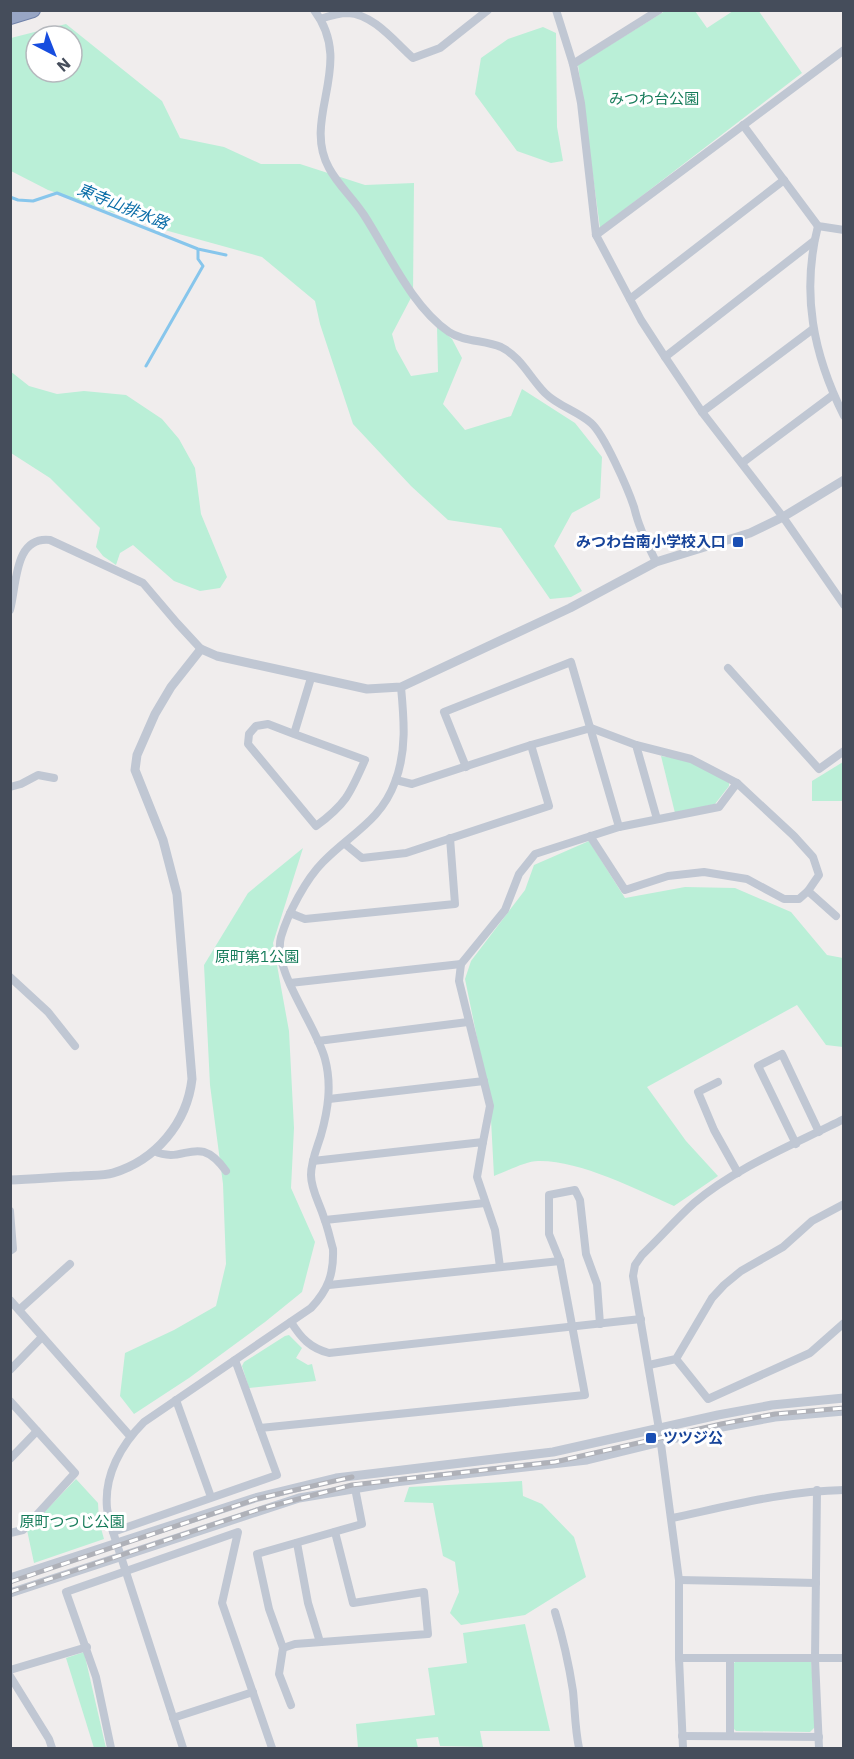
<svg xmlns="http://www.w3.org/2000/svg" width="854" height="1759" font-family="'IBM Plex Sans','Noto Sans JP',sans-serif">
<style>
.green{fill:#baefd7;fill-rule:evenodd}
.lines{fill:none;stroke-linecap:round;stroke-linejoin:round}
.stream{stroke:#87c6ec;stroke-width:3}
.trunk-casing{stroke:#6f81a9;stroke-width:16}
.minor{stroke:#c0c7d3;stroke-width:8}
.tertiary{stroke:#c0c7d3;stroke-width:9}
.trunk{stroke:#98a6c5;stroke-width:14}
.rail-casing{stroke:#afb1b8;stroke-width:5}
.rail{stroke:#fff;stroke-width:3;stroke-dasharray:9;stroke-linecap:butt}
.transit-dot{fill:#1a4fb4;stroke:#fff;stroke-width:2}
.labels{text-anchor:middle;stroke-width:6;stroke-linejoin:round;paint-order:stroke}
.park-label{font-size:15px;fill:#167c5a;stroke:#fff}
.transit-label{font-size:15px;font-weight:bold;fill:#164399;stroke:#fff;text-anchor:end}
.water-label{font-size:16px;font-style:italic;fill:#0b6da8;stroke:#fff}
</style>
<rect width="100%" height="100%" fill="#f0eded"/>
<g class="green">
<path d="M758,10L802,73L600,228L578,65L665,11H695L707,28L733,11Z"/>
<path d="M66,24L162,101L180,138L224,147L261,164H300L365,185L414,183L413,294L392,334L396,349L411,376L438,372L437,326L452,339L462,358L443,404L465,430L511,416L522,389L575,423L602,457L600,498L572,513L554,546L582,591L571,597L550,599L501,528L448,520L411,486L353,424L320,324L315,301L262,257L161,229L48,190L11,171V38ZM36,36H72V72H36Z"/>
<path d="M543,27L556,33L557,127L563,161L551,163L517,151L475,94L481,58L508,39Z"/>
<path d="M10,371L29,386L57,394L84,391L126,395L162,419L179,439L195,468L201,514L227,577L220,588L200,591L174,581L133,545L120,553L116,565L103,556L96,547L100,528L50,478L11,453Z"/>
<path d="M661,756L692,761L729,782V786L715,804L675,813Z"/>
<path d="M843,762V801H812V781Z"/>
<path d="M589,841L625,898L685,887L735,888L791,912L827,955L843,958V1047L826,1045L797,1005L647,1087L686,1141L718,1176L674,1206C636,1189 579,1160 538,1161C526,1161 505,1172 494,1176L490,1101L465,979L471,961L525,890L534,865Z"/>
<path d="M303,848L273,943L289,1031L294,1128L291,1188L315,1242L302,1292L265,1322L189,1378L134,1414L120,1396L125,1353L174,1330L216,1306L226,1264L223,1184L210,1085L204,965L248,893Z"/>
<path d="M289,1335L302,1348L296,1358L308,1365L312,1364L316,1381L249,1388L242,1366L244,1362L285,1336Z"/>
<path d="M76,1479L98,1503L99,1521L104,1539L34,1563L27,1530Z"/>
<path d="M522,1481L523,1496L542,1504L574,1537L586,1577L525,1615L461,1625L450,1613L459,1592L455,1562L443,1556L433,1503L404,1502L409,1487Z"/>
<path d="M525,1624L550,1731H480L483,1747L440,1746L438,1737L416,1739L418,1748H358L356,1724L435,1715L428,1668L467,1663L463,1633Z"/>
<path d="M84,1652L106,1748H94L66,1658Z"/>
<path d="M811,1660L816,1726L810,1732L736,1731L732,1727V1665L736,1661Z"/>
</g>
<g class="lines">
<g class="stream">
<path d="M10,197L18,200L33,201L57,193L198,249L226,255"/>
<path d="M146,366L203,266L198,259V250"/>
</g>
<defs>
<path id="trunk" d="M10,17L33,10"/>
</defs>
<use href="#trunk" class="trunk-casing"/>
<g class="minor">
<path d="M314,10C356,65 301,117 329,168C338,185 353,198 364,215C388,252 412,307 449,332C464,342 485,340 501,347C521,357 530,378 545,393C558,406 577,411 591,423C604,434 628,489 634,507C636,515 638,522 641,529C645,540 651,551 656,562"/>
<path d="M556,10L573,64L581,103L596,235L641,320L665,357L702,412L783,517L844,605"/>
<path d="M320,19C329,16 339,13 348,13C373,14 395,42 413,58L440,48L488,10"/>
<path d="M573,64L659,10"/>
<path d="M743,125L818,226L844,230"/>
<path d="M818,226C801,293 813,354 844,416"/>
<path d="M596,235L844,50"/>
<path d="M630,299L784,180"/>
<path d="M665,357L814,241"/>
<path d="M702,412L813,329"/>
<path d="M742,463L833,395"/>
<path d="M10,610C17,584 14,536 50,540L143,583L177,623L201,649"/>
<path d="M728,668L819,769L844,751"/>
<path d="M294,734L268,724L256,726L249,734L248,744L316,826C346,804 350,794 365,760L294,734L311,678"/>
<path d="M636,745L691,759L737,783"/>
<path d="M466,767L444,712L571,662L619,827"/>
<path d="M396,780L412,784L531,745L591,728L636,745L657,819"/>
<path d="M10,787L21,784L38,775L54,778"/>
<path d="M345,844L362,858L406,853L549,806L531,745"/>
<path d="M808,891L836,916"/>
<path d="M290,913L305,919L455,904L450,838"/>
<path d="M10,977L48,1012L75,1046"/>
<path d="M290,983L461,964"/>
<path d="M318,1041L468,1022"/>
<path d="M718,1082L698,1092L714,1130L738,1173"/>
<path d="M329,1099L484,1081"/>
<path d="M483,1142L490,1106L459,981L461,964L505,910L519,874L535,854L619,827L719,807L737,783L794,836L813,857L819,875L808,891L799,899H784L747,879L704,872L668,876L625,890L590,836"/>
<path d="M796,1144L758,1066L782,1054L819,1132"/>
<path d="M154,1151C185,1166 197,1131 226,1171"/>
<path d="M313,1161L483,1142L477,1177L495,1230L500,1267"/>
<path d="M10,1211L13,1249L10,1251"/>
<path d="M325,1220L485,1203"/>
<path d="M329,1285L560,1261"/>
<path d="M10,1300L130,1436"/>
<path d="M19,1310L70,1264"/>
<path d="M291,1322C301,1338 310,1348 329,1353L641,1319"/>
<path d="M676,1359L708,1399L810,1353L844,1323"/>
<path d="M649,1365L676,1359L712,1298L724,1285L741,1271L783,1247L812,1221L844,1204"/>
<path d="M10,1370L42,1337"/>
<path d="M176,1400L211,1497"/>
<path d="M10,1401L75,1473L23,1530L10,1533"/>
<path d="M260,1428L585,1395L560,1261L549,1234V1195L575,1190L580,1200L586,1254L597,1284L600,1324"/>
<path d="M10,1459L37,1431"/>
<path d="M817,1490L815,1659L819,1748"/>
<path d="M672,1518C729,1506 785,1491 844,1490"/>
<path d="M113,1532L277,1475L235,1360"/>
<path d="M297,1543L308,1603L320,1642"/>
<path d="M679,1580L816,1583"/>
<path d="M555,1612C563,1638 569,1665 573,1691C575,1711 575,1729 579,1748"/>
<path d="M283,1648L295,1644L428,1634L424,1592L353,1603L335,1532"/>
<path d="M679,1658H844"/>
<path d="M10,1670L87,1647"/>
<path d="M10,1676L49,1739L52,1748"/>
<path d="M291,1705L279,1674L283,1648L269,1609L257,1554L362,1524L355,1488"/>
<path d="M173,1718L253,1692"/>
<path d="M682,1736L819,1737"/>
<path d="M730,1736V1658"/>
<path d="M111,1748L96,1677L66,1592L238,1532L222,1603L272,1748"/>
<path d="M183,1748L113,1532C111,1524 108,1516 107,1508C104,1475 121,1445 144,1422L311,1308C328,1290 334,1274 333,1249C330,1239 328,1228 324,1218C320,1204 311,1190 311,1175C311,1161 317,1148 321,1135C328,1110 332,1085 325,1059C316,1024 272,971 281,937C288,913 306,879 323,862C350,834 381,821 395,782C407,751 404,719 401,687"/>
<path d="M683,1748L679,1658V1580L659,1429L633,1276L635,1265L642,1255C660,1238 676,1219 694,1203C736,1167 795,1144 844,1119"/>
</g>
<g class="tertiary">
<path d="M10,1180C34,1179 57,1177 80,1176C91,1175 103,1176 113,1173C156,1160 187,1123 192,1079L177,894L163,840L135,770L137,755L155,714L171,687L201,649L217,656L367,689L401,687L570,608L656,562L750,533L783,517L844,480"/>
<path d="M10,1578L255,1498L336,1478L553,1452L718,1415L772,1405L844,1398"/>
<path d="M10,1593L299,1498L395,1482L587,1460L722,1427L775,1417L844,1411"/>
</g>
<use href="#trunk" class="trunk"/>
<defs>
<g id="rail">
<path d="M10,1582L256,1499L352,1477"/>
<path d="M10,1592L260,1509L352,1485L555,1462L721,1424L775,1414L844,1408"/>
</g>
</defs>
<use href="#rail" class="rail-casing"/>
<use href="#rail" class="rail"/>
</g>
<g class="transit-dot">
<rect x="732" y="536" width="12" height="12" rx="3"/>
<rect x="645" y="1432" width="12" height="12" rx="3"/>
</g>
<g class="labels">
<g class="park-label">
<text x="654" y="104">みつわ台公園</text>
<text x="257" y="962">原町第1公園</text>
<text x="72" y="1527">原町つつじ公園</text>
</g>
<g class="transit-label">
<text x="726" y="547">みつわ台南小学校入口</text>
<text x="663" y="1443" text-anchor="start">ツツジ公</text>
</g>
<g class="water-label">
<text transform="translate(123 206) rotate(22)" y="6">東寺山排水路</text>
</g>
</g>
<rect width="854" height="1759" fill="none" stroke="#454d5b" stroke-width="24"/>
<g transform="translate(54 54) rotate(138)"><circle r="28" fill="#ffffff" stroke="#b5b8bd" stroke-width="1.5"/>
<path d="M0-4.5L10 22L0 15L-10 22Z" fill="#174ddf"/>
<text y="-9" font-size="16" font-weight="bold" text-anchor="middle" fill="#454d5b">N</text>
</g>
</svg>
